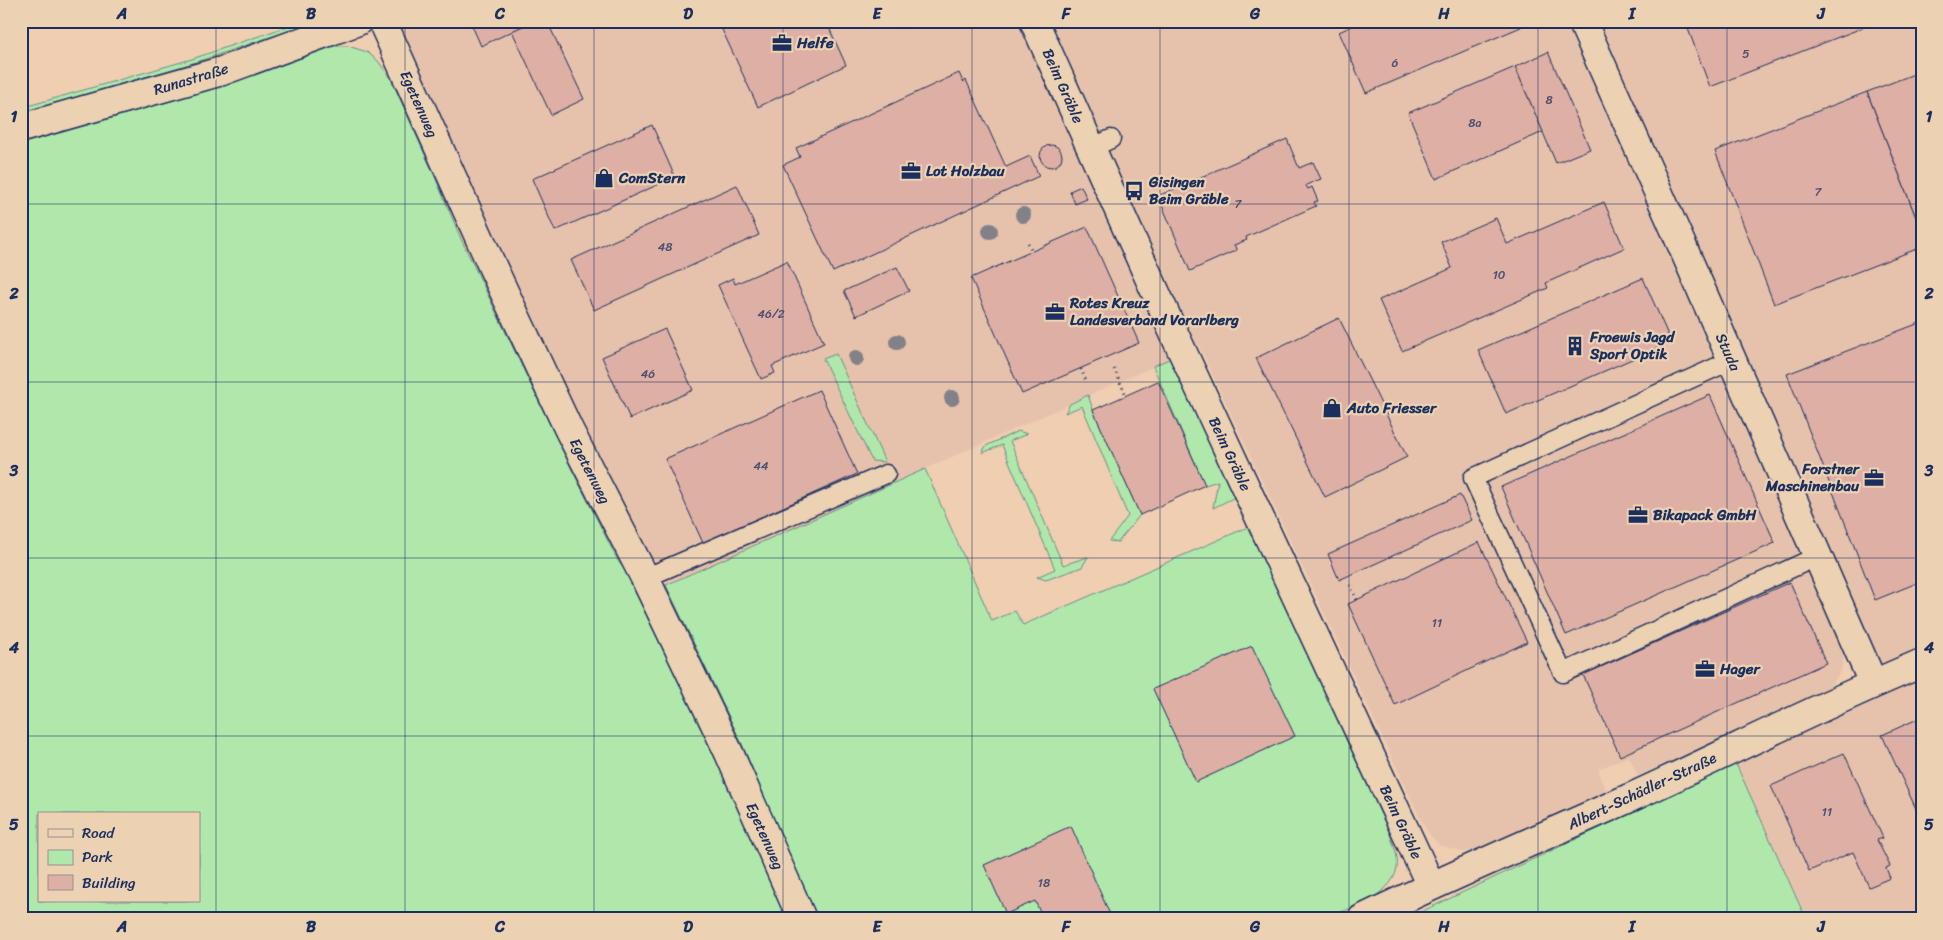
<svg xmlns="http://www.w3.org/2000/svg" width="1943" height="940" font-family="Sriracha,sans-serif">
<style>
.built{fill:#e6c2ac}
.green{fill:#b0e8ac;stroke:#668c85;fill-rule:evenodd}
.building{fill:#deafa5;stroke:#1b2f5e}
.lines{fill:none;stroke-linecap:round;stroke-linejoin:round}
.lane-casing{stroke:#1b2f5e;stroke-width:21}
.street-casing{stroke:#1b2f5e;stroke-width:31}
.secondary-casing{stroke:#1b2f5e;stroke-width:31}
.path{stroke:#1b2f5e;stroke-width:3;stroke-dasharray:1 4;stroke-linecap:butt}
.lane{stroke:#ecd1b3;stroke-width:18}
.street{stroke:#ecd1b3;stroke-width:28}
.secondary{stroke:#ecd1b3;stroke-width:28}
.tree{fill:#838188}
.grid{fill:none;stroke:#1b2f5e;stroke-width:1;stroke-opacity:0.55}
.labels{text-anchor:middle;stroke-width:4.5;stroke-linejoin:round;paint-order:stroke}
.number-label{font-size:12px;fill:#4c4f70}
.poi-label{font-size:15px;font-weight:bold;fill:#1b2f5e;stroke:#ecd1b3;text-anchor:start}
.street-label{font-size:15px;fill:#1b2f5e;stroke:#ecd1b3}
.neatline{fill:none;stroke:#1b2f5e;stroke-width:2}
.grid-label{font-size:16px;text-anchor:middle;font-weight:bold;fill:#1b2f5e}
</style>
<rect width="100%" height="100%" fill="#efceb2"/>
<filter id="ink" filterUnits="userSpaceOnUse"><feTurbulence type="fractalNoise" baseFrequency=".02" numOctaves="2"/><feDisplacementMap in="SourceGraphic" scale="10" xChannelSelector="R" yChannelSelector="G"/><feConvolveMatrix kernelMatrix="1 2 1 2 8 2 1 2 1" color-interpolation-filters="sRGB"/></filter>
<g filter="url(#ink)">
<path class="built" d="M382,21H1922V919H1806L1730,751L1873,684L1668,246L1839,638L1844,657L1841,671L1833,683L1810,700L1638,776L1629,756L1599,769L1601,780L1607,791L1479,850L1463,852L1439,845L1430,835L1421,820L1199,346L666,585L645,578Z"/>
<g class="green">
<path d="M303,21H317L193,63L21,113V108L192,59Z"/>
<path d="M335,46H348L367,52L378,61L391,79L435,177L461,239L562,450L618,561L642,593L718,756L788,919H21V144L229,84ZM39,814H199V901H39Z"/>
<path d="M836,354L885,462L872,461L823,359Z"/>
<path d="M1171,358L1235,497L1213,508L1218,481L1205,485L1153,366Z"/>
<path d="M1088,395L1093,410L1140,515L1118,542L1109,541L1128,516L1082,406L1065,413L1070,404Z"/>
<path d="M1018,431L1027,434L1010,441L1063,565L1088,557L1082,567L1046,580L1037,577L1055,569L1002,445L982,453L986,446Z"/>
<path d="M925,469L992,621L1015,611L1023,625L1248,527L1390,834C1393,845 1399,856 1397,868C1391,898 1348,908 1324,919H815L742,744L666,585Z"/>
<path d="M1736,764L1806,919H1406Z"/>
</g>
<g class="building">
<path d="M470,21H534L481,46Z"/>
<path d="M534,21H547L584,99L551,115L512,31Z"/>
<path d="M718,21H826L846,65L758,107Z"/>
<path d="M897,21H914L900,28Z"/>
<path d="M1363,21H1518L1521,27L1366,93L1339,32Z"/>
<path d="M1685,21H1880L1710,87Z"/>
<path d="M1548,52L1590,149L1556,163L1515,67Z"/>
<path d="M1515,67L1543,132L1436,179L1408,113Z"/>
<path d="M1922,71V233L1867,92Z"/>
<path d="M959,73L963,82L966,80L1006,167L1030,156L1039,176L833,272L783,165L800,157L796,148Z"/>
<path d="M1867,92L1922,233V247L1774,304L1715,151Z"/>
<path d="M652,125L675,177L555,231L532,179Z"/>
<path d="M1287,139L1299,168L1313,162L1321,179L1306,185L1308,189L1312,187L1318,201L1314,202L1316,206L1246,237L1247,240L1234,245L1237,250L1190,271L1158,196Z"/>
<circle cx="1051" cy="156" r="11"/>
<path d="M737,185L759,235L594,310L571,260Z"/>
<path d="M1081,186L1087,199L1075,204L1070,191Z"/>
<path d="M1604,202L1624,248L1546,283L1548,288L1402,351L1379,300L1452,268L1441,242L1496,218L1507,244Z"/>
<path d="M1087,227L1139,343L1022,394L971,278Z"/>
<path d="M787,261L824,343L772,366L775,373L761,379L718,285L733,278L735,284Z"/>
<path d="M897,267L909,291L856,316L844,291Z"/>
<path d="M1643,278L1671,342L1506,414L1478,350Z"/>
<path d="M1339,318L1407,457L1325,497L1256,358Z"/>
<path d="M1922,322V581L1875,600L1787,374Z"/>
<path d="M665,329L693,390L630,419L602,357Z"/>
<path d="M1158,381L1205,485L1140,515L1093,410Z"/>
<path d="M819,390L857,474L703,543L665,459Z"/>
<path d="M1710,395L1775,543L1566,635L1501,487Z"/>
<path d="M1460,495L1472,520L1339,580L1328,554Z"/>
<path d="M1479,542L1527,642L1395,705L1348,604Z"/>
<path d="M1790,582L1826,663L1620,756L1583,675Z"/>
<path d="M1252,646L1295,736L1196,782L1153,689Z"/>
<path d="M1922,717V822L1882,735Z"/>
<path d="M1844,753L1883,838L1877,840L1890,866L1886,868L1890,878L1869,887L1853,852L1809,871L1771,786Z"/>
<path d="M1071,826L1112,919H1043L1035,901L1006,914L984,865Z"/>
</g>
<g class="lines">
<defs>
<g id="lane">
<path d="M1091,148L1111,139"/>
<path d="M1732,360L1473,478L1563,673L1818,556"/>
<path d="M645,578L886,474"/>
</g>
<g id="street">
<path d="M382,21L493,268L569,430L645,578L729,753L802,919"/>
<path d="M1034,21L1177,340L1431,886"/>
<path d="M1582,21L1680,241L1873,683"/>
<path d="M1362,919C1452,875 1543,837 1634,796C1730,752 1824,704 1922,663"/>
</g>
<path id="secondary" d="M21,128L222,71L358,21"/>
</defs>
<use href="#lane" class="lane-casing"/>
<use href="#street" class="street-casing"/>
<use href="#secondary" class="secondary-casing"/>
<g class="path">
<path d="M1028,243L1032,251"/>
<path d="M1081,369L1086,381"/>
<path d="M1114,369L1126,395"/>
<path d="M1350,585L1357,600"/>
</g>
<use href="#lane" class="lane"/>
<use href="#street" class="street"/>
<use href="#secondary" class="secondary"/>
</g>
<g class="tree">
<circle cx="1023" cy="215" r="8"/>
<circle cx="990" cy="231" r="8"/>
<circle cx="897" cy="342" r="8"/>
<circle cx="856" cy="358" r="8"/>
<circle cx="952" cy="398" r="8"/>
</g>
</g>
<path class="grid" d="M216,21V919M405,21V919M594,21V919M783,21V919M972,21V919M1160,21V919M1349,21V919M1538,21V919M1727,21V919M21,204H1922M21,382H1922M21,558H1922M21,736H1922"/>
<defs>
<symbol id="office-bare" viewBox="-9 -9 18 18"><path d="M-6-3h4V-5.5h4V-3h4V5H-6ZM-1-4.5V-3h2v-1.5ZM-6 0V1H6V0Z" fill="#1b2f5e" stroke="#ecd1b3" stroke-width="2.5" paint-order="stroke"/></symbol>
<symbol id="shop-bare" viewBox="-9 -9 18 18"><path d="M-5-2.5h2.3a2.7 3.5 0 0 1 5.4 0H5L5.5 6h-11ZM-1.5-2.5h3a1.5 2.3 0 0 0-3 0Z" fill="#1b2f5e" stroke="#ecd1b3" stroke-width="2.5" paint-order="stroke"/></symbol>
<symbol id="bus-bare" viewBox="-9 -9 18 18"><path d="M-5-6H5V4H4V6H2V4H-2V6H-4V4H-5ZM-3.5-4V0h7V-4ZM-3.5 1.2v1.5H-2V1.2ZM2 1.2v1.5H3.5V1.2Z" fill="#1b2f5e" stroke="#ecd1b3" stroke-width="2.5" paint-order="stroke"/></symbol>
<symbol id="building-bare" viewBox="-9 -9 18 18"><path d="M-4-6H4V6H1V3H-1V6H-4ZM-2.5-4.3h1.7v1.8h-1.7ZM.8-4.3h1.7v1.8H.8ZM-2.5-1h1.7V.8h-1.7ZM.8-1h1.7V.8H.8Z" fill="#1b2f5e" stroke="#ecd1b3" stroke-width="2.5" paint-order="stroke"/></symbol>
</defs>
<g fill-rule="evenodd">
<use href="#office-bare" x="768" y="29" width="28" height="28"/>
<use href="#office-bare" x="897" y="157" width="28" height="28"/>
<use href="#shop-bare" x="590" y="164" width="28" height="28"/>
<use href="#bus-bare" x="1120" y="177" width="28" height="28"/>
<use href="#office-bare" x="1041" y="298" width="28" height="28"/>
<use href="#building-bare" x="1561" y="332" width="28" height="28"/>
<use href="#shop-bare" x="1318" y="394" width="28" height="28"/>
<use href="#office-bare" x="1860" y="464" width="28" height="28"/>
<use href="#office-bare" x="1624" y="501" width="28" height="28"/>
<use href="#office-bare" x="1691" y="655" width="28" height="28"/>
</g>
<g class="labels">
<g class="number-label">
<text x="1746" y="58">5</text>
<text x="1395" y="67">6</text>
<text x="1549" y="104">8</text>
<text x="1475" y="127">8a</text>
<text x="1818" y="196">7</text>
<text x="1238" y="208">7</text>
<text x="665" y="251">48</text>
<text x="1499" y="279">10</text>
<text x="771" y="318">46/2</text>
<text x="648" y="378">46</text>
<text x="761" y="470">44</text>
<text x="1437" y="627">11</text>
<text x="1827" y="816">11</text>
<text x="1044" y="887">18</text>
</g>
<g class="poi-label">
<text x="797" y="48">Helfe</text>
<text x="926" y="176">Lot Holzbau</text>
<text x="619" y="183">ComStern</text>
<text x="1149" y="187">Gisingen<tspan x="1149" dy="17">Beim Gräble</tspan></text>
<text x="1070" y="308">Rotes Kreuz<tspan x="1070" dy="17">Landesverband Vorarlberg</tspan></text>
<text x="1590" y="342">Froewis Jagd<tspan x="1590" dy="17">Sport Optik</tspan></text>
<text x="1347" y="413">Auto Friesser</text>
<text x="1859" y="474" text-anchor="end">Forstner<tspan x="1859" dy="17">Maschinenbau</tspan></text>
<text x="1653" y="520">Bikapack GmbH</text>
<text x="1720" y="674">Hager</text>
</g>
<g class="street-label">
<text transform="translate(191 79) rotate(-17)" y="5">Runastraße</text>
<text transform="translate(1063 86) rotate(66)" y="5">Beim Gräble</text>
<text transform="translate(419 104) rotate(66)" y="5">Egetenweg</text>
<text transform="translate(1728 352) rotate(66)" y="5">Studa</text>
<text transform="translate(1230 454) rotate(65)" y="5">Beim Gräble</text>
<text transform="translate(590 471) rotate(63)" y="5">Egetenweg</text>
<text transform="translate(1642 791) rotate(-25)" y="5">Albert-Schädler-Straße</text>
<text transform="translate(1401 822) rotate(65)" y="5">Beim Gräble</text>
<text transform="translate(765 836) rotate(66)" y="5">Egetenweg</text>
</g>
</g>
<rect width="1943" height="940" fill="none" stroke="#ecd1b3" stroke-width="55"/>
<rect x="38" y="812" width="162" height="90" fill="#ecd1b3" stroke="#989091"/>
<rect x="48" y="829" width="25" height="8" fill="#ecd1b3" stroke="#989091"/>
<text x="82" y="838" font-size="15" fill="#1b2f5e">Road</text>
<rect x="48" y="850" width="25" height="15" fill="#b0e8ac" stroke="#989091"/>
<text x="82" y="862" font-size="15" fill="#1b2f5e">Park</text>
<rect x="48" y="875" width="25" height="15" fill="#deafa5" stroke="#989091"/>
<text x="82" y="888" font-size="15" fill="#1b2f5e">Building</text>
<rect x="28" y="28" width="1888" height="884" class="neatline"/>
<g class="grid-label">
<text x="122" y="19">A</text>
<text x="311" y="19">B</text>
<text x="500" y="19">C</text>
<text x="688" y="19">D</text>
<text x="877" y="19">E</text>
<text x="1066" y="19">F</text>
<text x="1255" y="19">G</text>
<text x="1444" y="19">H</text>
<text x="1632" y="19">I</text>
<text x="1821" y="19">J</text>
<text x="14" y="122">1</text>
<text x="1929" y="122">1</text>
<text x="14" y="299">2</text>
<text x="1929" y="299">2</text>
<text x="14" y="476">3</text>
<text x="1929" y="476">3</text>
<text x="14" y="653">4</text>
<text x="1929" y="653">4</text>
<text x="14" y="830">5</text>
<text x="1929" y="830">5</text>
<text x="122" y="932">A</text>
<text x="311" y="932">B</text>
<text x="500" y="932">C</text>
<text x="688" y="932">D</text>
<text x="877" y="932">E</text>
<text x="1066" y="932">F</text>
<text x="1255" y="932">G</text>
<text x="1444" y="932">H</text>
<text x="1632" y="932">I</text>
<text x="1821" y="932">J</text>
</g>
</svg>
